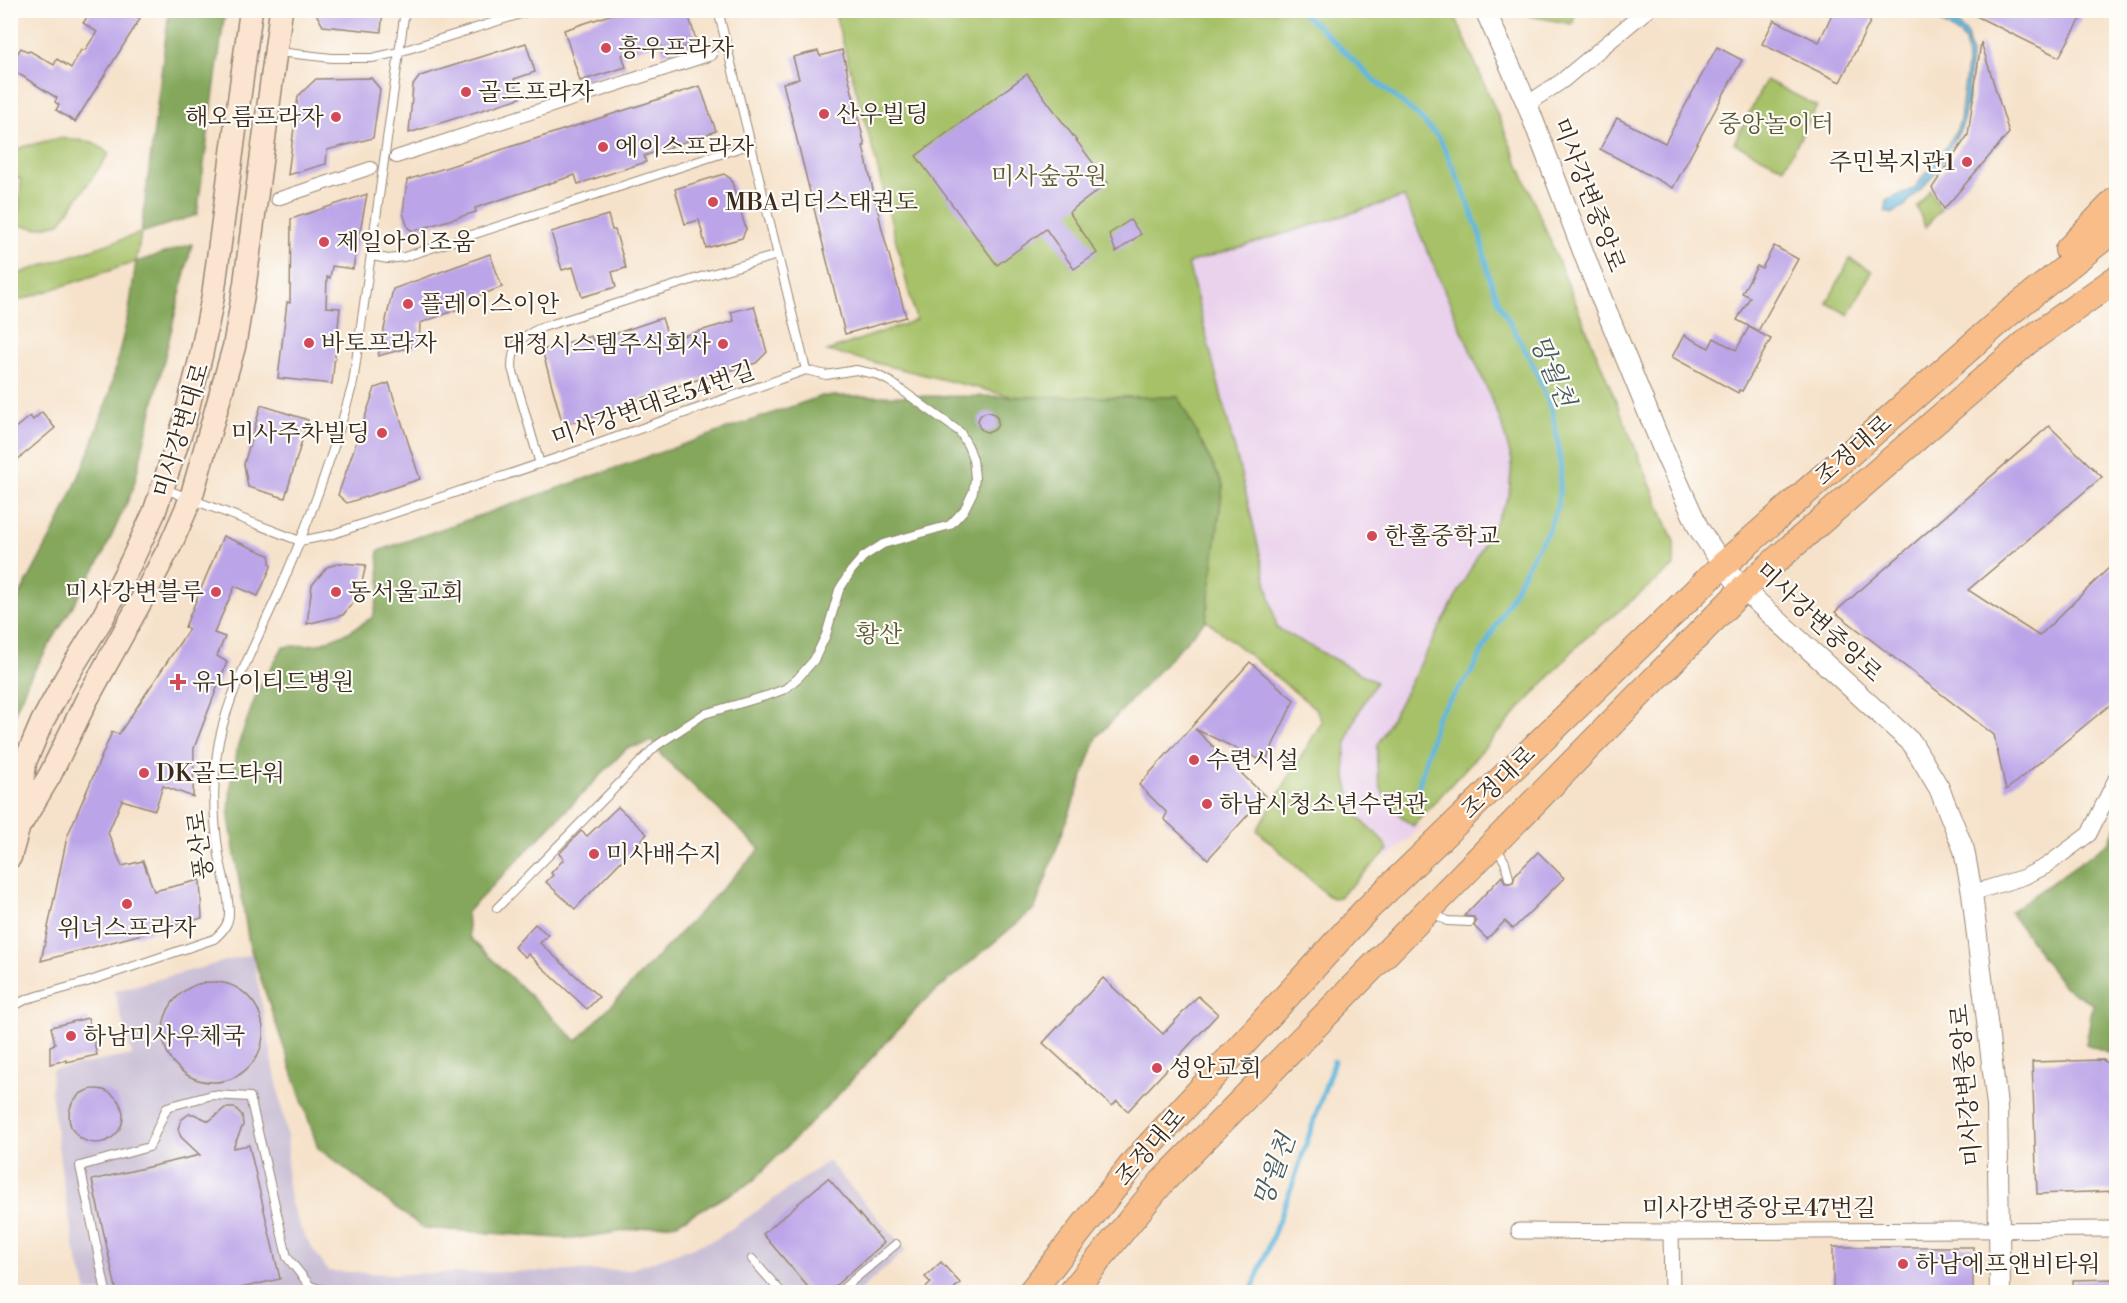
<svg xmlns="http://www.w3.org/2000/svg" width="2127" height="1303" font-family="'Libre Bodoni','Noto Serif KR',serif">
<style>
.built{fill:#ead1ec}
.industrial{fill:#cabfd6}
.green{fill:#a6c168;stroke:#707643;stroke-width:1.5}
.forest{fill:#84a75c;stroke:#60683d;stroke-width:1.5;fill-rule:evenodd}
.water{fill:#61b7de;stroke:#4e707e;stroke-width:1.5}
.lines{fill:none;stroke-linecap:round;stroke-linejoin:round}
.stream{stroke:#61b7de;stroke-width:5}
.building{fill:#bba4e8}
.service-casing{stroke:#988674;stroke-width:10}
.pedestrian-casing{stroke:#988674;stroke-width:14}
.minor-casing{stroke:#988674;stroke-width:17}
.tertiary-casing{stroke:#988674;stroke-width:22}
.secondary-casing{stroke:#988674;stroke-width:25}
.primary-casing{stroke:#988674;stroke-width:28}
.service{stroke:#fff;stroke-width:8}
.pedestrian{stroke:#fff;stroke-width:12}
.minor{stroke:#fff;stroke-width:15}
.tertiary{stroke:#fff;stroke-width:20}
.secondary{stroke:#fce5d0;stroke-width:22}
.primary{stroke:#f8bd89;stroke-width:26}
.poi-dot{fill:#d1495b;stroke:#fdfcf7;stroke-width:2}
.labels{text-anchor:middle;stroke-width:4.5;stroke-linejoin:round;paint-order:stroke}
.poi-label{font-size:24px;fill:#3b2a1e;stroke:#fdfcf7;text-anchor:start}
.park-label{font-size:24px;fill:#5b5734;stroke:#fdfcf7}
.street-label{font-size:24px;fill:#3b2a1e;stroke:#fdfcf7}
.water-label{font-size:26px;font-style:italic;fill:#485b61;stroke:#fdfcf7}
</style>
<rect width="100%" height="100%" fill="#fdfcf7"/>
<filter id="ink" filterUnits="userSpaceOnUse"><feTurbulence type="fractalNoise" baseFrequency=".0167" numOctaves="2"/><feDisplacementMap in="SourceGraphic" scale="12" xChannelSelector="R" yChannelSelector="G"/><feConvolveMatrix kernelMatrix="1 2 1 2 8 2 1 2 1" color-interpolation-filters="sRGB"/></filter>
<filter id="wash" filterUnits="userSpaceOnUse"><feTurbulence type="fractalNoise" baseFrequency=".008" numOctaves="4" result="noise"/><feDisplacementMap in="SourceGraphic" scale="24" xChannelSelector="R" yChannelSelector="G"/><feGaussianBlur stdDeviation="1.35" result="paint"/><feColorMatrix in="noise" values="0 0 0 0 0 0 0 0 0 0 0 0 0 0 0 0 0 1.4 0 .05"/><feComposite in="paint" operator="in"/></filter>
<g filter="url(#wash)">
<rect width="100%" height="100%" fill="#f6e2ca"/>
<path class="built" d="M1404,197L1500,419L1512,462L1509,496L1377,746L1413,826L1423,825L1385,861L1388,850L1383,839L1355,812L1345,778V745L1356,716L1376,682L1277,628L1247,498L1188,263Z"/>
<path class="industrial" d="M252,954L288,1140L287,1180L291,1204L304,1236L328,1271L386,1274L629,1270L718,1238L828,1161L906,1250L858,1292H87L75,1251L63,1183L51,1092L52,1070L132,1055L114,991Z"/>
<g class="green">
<path d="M834,11H1453L1516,158L1674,542V566L1581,642L1413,826C1381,802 1375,785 1377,746L1509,496L1512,461L1500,419L1404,197L1188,263L1247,498L1277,628L1376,682C1352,722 1336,747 1350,794C1351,800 1352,807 1355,812C1364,827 1379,831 1388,850L1339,897L1332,898L1327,895L1257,830L1322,722L1316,709L1206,620L1223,485L1178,397L1018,398L827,351L916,320L874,154Z"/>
<path d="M1530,11V10L1575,11L1573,24L1529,16Z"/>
<path d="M1766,80L1817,106L1784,168L1734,143Z"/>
<path d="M59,138L93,142L109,154L60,223L37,228L18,225L21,180L11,175V154L22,147Z"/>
<path d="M1930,190L1941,210L1925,227L1917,207Z"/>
<path d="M141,233L136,262L11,303V276Z"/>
<path d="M1850,259L1872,271L1849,315L1827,303Z"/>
</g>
<g class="forest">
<path d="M169,11H225L197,215L141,233Z"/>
<path d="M192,244L133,489L102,557L28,681L11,722V612L60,520L89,453L109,395L129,311L136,262Z"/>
<path d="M822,396L1178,397L1223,485L1206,620L1097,737L1035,908L922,1003L839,1094L752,1182L677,1223L572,1239L423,1228L318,1148L249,944L229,817L231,781L237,748L258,690L283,647L318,644L349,632L373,617L380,587L378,551ZM651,740L663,757L760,849L577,1041L469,937L467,912L627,748L646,744Z"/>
<path d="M2116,827V1055L2086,1044L2093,1004L2063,986L2010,912L2109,842Z"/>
</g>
<path class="water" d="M1933,11H1937L1956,22L1967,34L1971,55L1968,98L1962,127L1935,174L1903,207L1892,214L1885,211L1886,201L1914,189L1941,154L1956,132L1960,121L1967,65L1966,43L1961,36L1931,15Z"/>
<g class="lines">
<g class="stream">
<path d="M1298,10L1318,26L1372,78L1416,114L1440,139L1462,187L1480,235L1489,276L1500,305L1535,368L1552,412L1558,442L1561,470L1558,504L1548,531L1535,551L1471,673L1437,716L1418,789"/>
<path d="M1251,1292L1292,1186L1334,1061"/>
</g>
</g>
<g id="blocks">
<g class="building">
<path d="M92,10H137L134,15L140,19L75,122L56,110L59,105L55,102L57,98L14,71L16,68L10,64L21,48L28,52L30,51L54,65L57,59L71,68L81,50H85L97,32L83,23Z"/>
<path d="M314,10H383L381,32L323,26Z"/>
<path d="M625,10H687L697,43L663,54L660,43L622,55L626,67L580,81L564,30Z"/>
<path d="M1834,10H1876L1840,82L1762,44L1774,20L1819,42Z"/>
<path d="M1964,10H2086L2059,57Z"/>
<path d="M1981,42L2009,133L1944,209L1932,188L1968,135Z"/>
<path d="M526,43L535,72L514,79L520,98L409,133L413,85L420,76Z"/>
<path d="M1717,47L1742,60L1673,188L1600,149L1617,118L1665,143Z"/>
<path d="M842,50L865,146H863L882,229L906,317L845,334L783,83L799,79L793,57L818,51L820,56Z"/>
<path d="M1027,74L1108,183L1069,212L1097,253L1074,269L1046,229L997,265L916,156Z"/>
<path d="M371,78L380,89L373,138L327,150L326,164L288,175L298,96L316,79Z"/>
<path d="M700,86L716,131L644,156L646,162L578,184L575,175L475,208L476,212L413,231L408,228L403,213L407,180Z"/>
<path d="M724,174L731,179L746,229L742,238L706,248L699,220L685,224L675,189Z"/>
<path d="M367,194L353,269L332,266L330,278L327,277L326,307L340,308L332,384L278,378L287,302L290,303L291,219Z"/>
<path d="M608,215L612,230H615L626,268L612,272L616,287L582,297L573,267L562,270L551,232Z"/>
<path d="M1130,220L1141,234L1116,252L1109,234Z"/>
<path d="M1774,246L1798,259L1758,331L1737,320L1750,297L1742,293L1757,266L1762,268Z"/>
<path d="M490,254L502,287L457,304L459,309L420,323L419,345L378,356L393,289Z"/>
<path d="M754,306L767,352L756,363L693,381L625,404L626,408L563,425L542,350L591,336L593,341L662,318L669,340L734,321L731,312Z"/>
<path d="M1749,327L1771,339L1742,391L1739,390L1738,393L1672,357L1684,335L1709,348L1714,338L1736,350Z"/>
<path d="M389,383L420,479L347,503L338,495L375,388Z"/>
<path d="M261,405L308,420L285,498L248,487L244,464Z"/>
<circle cx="988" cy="422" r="10"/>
<path d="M42,412L55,428L10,466V432L30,416L33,420Z"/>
<path d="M2049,426L2102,477L1968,590L2039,636L2116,561V700L2006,790L1994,735L1835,612Z"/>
<path d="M223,536L269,555L271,567L258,596L235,586L214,633L225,637L217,656L227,662L194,748L193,797L163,786L155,810L122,800L108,833L122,866L143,861L154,891L200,880L202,918L41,961L67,837L112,732L119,734L189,629L185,627Z"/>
<path d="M341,563L366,565L359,595L343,615L307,624L312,585L327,567Z"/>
<path d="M1250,662L1294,700L1265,762L1195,729L1265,796L1208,859L1164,819L1167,813L1139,785Z"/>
<path d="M618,807L647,834L575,909L546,882L553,875L551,873L564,859L559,854L581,831L587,836Z"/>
<path d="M1538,852L1564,878L1513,929L1505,921L1487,939L1474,926L1476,922L1474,917L1464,916L1502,876L1505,883H1513L1515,875Z"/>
<path d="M535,924L548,935L540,943L599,997L587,1009L528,954L525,957L514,947Z"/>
<path d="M1103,978L1163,1034L1198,996L1218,1014L1128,1111L1117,1101L1112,1106L1043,1043Z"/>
<circle cx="213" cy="1032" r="50"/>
<path d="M88,1018L97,1055L66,1062V1060L50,1064V1046L55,1044L51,1027Z"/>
<path d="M2103,1060L2116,1068V1191L2037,1194L2032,1062Z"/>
<circle cx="96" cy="1116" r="27"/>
<path d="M225,1108H235L242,1115L243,1125L233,1148L249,1145L280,1279L219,1293H117L92,1180L200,1155L181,1137L178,1129L181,1120L189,1114H194L209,1121Z"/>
<path d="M828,1178L884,1243L827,1293H813L763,1234Z"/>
<rect x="1833" y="1247" width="140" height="46"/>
<path d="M941,1262L960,1283L949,1293H920L931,1283L925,1277Z"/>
<path d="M2116,1279V1293H2074L2073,1280Z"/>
</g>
</g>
</g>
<g filter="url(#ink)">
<use href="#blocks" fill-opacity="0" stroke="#988674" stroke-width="1.5"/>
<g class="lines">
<defs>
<g id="service">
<path d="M718,10L806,370"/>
<path d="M278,52L332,58H372L399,52L533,10"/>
<path d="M372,256L388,259L404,257L751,144"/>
<path d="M540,464L512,368C512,342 520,337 543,327L704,276L778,255"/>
<path d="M165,489L300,541L330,535L580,450L806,370"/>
<path d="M1496,847L1505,862L1509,878"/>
<path d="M497,908L656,746L704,714L769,695L785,689L798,678L814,660L826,635L839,590L851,571L863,557L883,544L950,525L964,510L973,492L975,478L973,459L968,446L960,432L889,381L875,374L856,370L826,375L806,370"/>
<path d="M1432,912L1447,921L1470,922"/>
<path d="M10,1008L27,999L87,982L214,939C222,932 229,925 229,913C229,894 222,873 219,855C213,817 212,779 219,741C230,688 260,635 282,585C310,520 334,452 353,383L405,10"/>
<path d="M752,1259L781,1292"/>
<path d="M106,1292L80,1166L149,1147L167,1107L212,1095L250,1097L287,1257L310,1286L330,1292"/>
<path d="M839,1292L896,1244"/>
</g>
<g id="pedestrian">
<path d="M396,157L711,54"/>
<path d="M277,199L371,168"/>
</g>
<g id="minor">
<path d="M1527,104L1562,81L1647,10"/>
<path d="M1972,893L2024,877L2046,866L2089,834L2116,779"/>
<path d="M1519,1231L1671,1232L2116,1229"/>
<path d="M1671,1232L1672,1292"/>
</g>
<path id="tertiary" d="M1485,10L1527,104L1592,275L1663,449L1699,529L1723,565L1743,589L1912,743L1939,788L1964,850L1972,893L1997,1106L2000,1292"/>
<g id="secondary">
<path d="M22,822L50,775L86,701L141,601L171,544L191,498L234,347L245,283L281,10"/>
<path d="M10,857L18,829L25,762L42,722L67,676L102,619L131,562L154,513L184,423L201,356L213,296L251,10"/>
</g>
<g id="primary">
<path d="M2068,250L2116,200"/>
<path d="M1031,1292L1136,1160L1365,911L1723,565L2008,314L2116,228"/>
<path d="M1072,1292L1162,1182L1743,589L2028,341L2116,279"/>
</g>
</defs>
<use href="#service" class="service-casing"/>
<use href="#pedestrian" class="pedestrian-casing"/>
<use href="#minor" class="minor-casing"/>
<use href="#tertiary" class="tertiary-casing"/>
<use href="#secondary" class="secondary-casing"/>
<use href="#primary" class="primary-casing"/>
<use href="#service" class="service"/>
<use href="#pedestrian" class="pedestrian"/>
<use href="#minor" class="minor"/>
<use href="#tertiary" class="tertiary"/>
<use href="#secondary" class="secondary"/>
<use href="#primary" class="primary"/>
</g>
</g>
<g class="poi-dot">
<circle cx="606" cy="48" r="6"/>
<circle cx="466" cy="92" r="6"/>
<circle cx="824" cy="114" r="6"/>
<circle cx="336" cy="117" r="6"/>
<circle cx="603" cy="147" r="6"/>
<circle cx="1967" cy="162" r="6"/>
<circle cx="713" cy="202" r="6"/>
<circle cx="324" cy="242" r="6"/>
<circle cx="408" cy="304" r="6"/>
<circle cx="309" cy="343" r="6"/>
<circle cx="723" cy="344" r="6"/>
<circle cx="382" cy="433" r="6"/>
<circle cx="1372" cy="536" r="6"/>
<circle cx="216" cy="592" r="6"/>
<circle cx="336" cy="592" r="6"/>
<path d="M175 673h6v6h6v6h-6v6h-6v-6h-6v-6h6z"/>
<circle cx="1194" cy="760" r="6"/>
<circle cx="144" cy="773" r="6"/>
<circle cx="1207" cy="804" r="6"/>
<circle cx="594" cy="854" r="6"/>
<circle cx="127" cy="904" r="6"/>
<circle cx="71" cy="1036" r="6"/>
<circle cx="1157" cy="1068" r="6"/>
<circle cx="1903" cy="1264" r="6"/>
</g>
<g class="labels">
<g class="poi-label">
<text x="618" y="56">흥우프라자</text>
<text x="478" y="100">골드프라자</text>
<text x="836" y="122">산우빌딩</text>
<text x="324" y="125" text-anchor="end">해오름프라자</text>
<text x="615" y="155">에이스프라자</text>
<text x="1955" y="170" text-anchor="end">주민복지관1</text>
<text x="725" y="210">MBA리더스태권도</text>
<text x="336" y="250">제일아이조움</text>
<text x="420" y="312">플레이스이안</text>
<text x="321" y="351">바토프라자</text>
<text x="711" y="352" text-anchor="end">대정시스템주식회사</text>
<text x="370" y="441" text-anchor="end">미사주차빌딩</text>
<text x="1384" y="544">한홀중학교</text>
<text x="204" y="600" text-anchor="end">미사강변블루</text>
<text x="348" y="600">동서울교회</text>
<text x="192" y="690">유나이티드병원</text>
<text x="1206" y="768">수련시설</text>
<text x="156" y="781">DK골드타워</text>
<text x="1219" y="812">하남시청소년수련관</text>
<text x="606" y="862">미사배수지</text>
<text x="127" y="936" text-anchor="middle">위너스프라자</text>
<text x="83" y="1044">하남미사우체국</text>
<text x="1169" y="1076">성안교회</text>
<text x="1915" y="1272">하남에프앤비타워</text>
</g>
<g class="park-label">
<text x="1776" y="132">중앙놀이터</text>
<text x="1049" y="184">미사숲공원</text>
<text x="879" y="642">황산</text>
</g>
<g class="street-label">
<text transform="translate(1589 195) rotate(69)" y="8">미사강변중앙로</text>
<text transform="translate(653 404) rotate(-19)" y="8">미사강변대로54번길</text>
<text transform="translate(181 430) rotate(-73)" y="8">미사강변대로</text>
<text transform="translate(1853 450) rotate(-41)" y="8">조정대로</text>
<text transform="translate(1819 622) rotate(43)" y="8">미사강변중앙로</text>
<text transform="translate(1498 782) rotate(-44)" y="8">조정대로</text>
<text transform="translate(200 845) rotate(-97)" y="8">풍산로</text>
<text transform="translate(1966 1085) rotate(-95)" y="8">미사강변중앙로</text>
<text transform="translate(1150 1147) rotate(-49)" y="8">조정대로</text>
<text x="1759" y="1216">미사강변중앙로47번길</text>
</g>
<g class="water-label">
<text transform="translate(1553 371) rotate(67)" y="9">망월천</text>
<text transform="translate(1274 1170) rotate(-70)" y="9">망월천</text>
</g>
</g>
<rect width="2127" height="1303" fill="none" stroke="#fdfcf7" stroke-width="36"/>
</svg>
